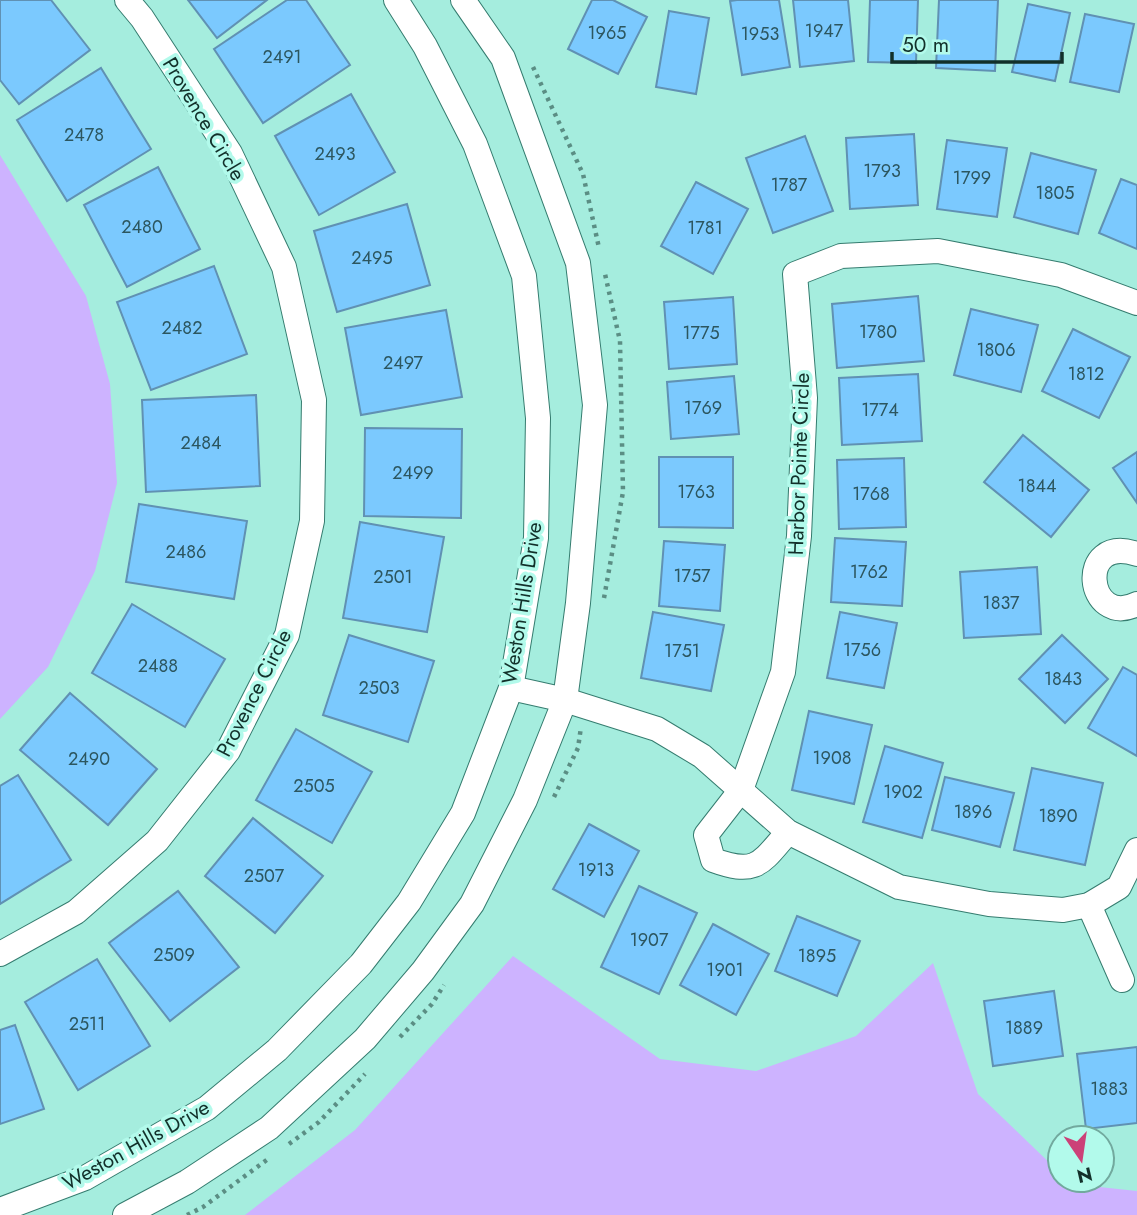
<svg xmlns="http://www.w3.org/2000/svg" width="1137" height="1215" font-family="Jost,sans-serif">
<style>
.water{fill:#cdb3ff}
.building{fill:#7bc9fe;stroke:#6091b3;stroke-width:2}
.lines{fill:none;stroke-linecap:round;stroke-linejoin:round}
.street-casing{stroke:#357c6f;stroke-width:26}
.path{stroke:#5b8e84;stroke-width:4.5;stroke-dasharray:3.5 5;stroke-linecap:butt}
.street{stroke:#fff;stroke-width:24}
.labels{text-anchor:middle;stroke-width:7;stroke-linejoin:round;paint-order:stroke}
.number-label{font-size:18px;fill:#2c565f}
.street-label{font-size:21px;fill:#12302a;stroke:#b2faeb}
</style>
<rect width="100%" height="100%" fill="#a5edde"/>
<g class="water">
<path d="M0,155L86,296L110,384L117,483L95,571L48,667L0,719Z"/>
<path d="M513,956L660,1059L756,1071L856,1036L933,963L978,1094L1060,1173V1180H1068L1071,1184L1137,1191V1215H245L355,1130Z"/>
</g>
<g class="building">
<path d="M0,0H51L90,50L19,104L0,80Z"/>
<path d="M188,0H267L217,38Z"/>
<path d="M287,0H306L350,65L263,123L214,49Z"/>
<path d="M592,0H613L647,17L618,74L568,49Z"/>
<path d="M737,0H779L790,67L742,75L730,1Z"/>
<path d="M793,0H848L854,61L800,67Z"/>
<path d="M870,0H918L916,63L868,62Z"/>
<path d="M939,0H998L995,71L936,68Z"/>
<path d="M1028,4L1070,13L1055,81L1012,72Z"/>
<path d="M669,11L709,18L696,94L656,87Z"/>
<path d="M1085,14L1134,24L1119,92L1070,82Z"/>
<path d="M101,68L151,149L67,201L17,120Z"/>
<path d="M351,94L395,172L319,215L275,136Z"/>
<path d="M914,134L918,205L850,209L846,138Z"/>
<path d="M805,136L833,211L773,233L746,158Z"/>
<path d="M947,140L1007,148L997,217L937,209Z"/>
<path d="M1031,153L1096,170L1078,234L1014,217Z"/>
<path d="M158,167L200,249L127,287L84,205Z"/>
<path d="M1121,179L1137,185V249L1099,233Z"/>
<path d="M696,182L748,209L713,274L661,246Z"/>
<path d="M407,204L430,285L337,312L314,231Z"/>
<path d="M214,266L247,354L151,390L117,302Z"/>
<path d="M918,296L924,361L837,368L832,304Z"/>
<path d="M733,297L737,364L669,369L664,302Z"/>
<path d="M971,309L1038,325L1021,392L954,375Z"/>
<path d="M446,310L462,397L361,415L345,328Z"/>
<path d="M1073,329L1130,357L1099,418L1042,391Z"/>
<path d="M918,374L922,441L842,445L839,378Z"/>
<path d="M734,376L739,434L671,439L667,382Z"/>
<path d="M256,395L260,486L146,492L142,400Z"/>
<path d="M365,428L462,429L461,518L364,516Z"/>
<path d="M1023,435L1089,490L1051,537L984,482Z"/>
<path d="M1137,452V503L1113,468Z"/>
<path d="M659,457H733V528L659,527Z"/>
<path d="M904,458L906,527L839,529L837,460Z"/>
<path d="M139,504L247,521L234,599L126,582Z"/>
<path d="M360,522L444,537L427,632L343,618Z"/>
<path d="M835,538L906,542L902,606L831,602Z"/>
<path d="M664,541L725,545L720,611L659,606Z"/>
<path d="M1037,567L1041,634L964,638L960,572Z"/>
<path d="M132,604L225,659L185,727L92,673Z"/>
<path d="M653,612L724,625L711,691L641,678Z"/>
<path d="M840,612L897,623L884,688L827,678Z"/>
<path d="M349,635L434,661L408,742L323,715Z"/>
<path d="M1062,635L1108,679L1065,723L1019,679Z"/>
<path d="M1123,667L1137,675V756L1088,728Z"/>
<path d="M70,693L157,769L108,825L20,750Z"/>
<path d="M809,711L872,725L854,804L792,790Z"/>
<path d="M296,729L372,772L332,843L256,800Z"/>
<path d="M885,746L943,763L922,838L863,822Z"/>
<path d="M1032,768L1103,783L1085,865L1014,850Z"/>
<path d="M18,775L71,860L0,904V786Z"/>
<path d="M945,777L1014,793L1000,847L932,830Z"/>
<path d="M253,818L323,876L275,933L205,876Z"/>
<path d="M589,824L639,851L604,917L553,889Z"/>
<path d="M639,886L697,913L659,994L601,967Z"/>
<path d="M178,891L239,967L170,1021L109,943Z"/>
<path d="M797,916L860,941L837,996L775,971Z"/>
<path d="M713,924L769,954L736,1015L680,985Z"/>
<path d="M97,959L150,1046L78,1090L25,1002Z"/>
<path d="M1054,991L1063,1056L993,1066L984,1001Z"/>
<path d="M15,1025L44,1109L0,1124V1030Z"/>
<path d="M1137,1047V1123L1086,1129L1077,1054Z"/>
</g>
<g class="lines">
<defs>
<g id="street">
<path d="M1137,554C1075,533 1086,629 1137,604"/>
<path d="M511,688L565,700L657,729L702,756L788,832L899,887L989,904L1063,910L1089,905L1119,887L1137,850"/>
<path d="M788,832C761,863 757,876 713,860L706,835L741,790L783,672L799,536L805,398L795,274L841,256L938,251L1061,275L1137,303"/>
<path d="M1089,905L1122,980"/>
<path d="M0,954L76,912L157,841L228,751L287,635L312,521L314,400L284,267L230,153L142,18L127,0"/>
<path d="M0,1210L85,1178L207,1108L277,1050L361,964L409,902L463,813L511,688L536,538L538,418L524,276L475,144L425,46L396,0"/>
<path d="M125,1215L187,1182L269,1128L365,1039L423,971L472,904L525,800L565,700L578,603L595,405L578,263L503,58L463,0"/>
</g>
</defs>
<use href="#street" class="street-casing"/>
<g class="path">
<path d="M533,67L583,174L599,248"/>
<path d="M604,598L623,492L620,341L605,274"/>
<path d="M554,797L578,748L581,727"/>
<path d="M400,1037L432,1004L444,985"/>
<path d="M289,1144L319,1122L365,1074"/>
<path d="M187,1215L203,1207L268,1159"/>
</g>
<use href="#street" class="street"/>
</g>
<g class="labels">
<g class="number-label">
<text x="824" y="37">1947</text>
<text x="607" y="39">1965</text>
<text x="760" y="40">1953</text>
<text x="282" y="63">2491</text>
<text x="84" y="141">2478</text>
<text x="335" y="160">2493</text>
<text x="882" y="177">1793</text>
<text x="972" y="184">1799</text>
<text x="789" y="191">1787</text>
<text x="1055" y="199">1805</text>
<text x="142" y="233">2480</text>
<text x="705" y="234">1781</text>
<text x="372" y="264">2495</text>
<text x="182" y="334">2482</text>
<text x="878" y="338">1780</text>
<text x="701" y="339">1775</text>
<text x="996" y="356">1806</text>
<text x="403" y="369">2497</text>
<text x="1086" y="380">1812</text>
<text x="703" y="414">1769</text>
<text x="880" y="416">1774</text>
<text x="201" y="449">2484</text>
<text x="413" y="479">2499</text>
<text x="1037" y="492">1844</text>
<text x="696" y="498">1763</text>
<text x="871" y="500">1768</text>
<text x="186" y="558">2486</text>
<text x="869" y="578">1762</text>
<text x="692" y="582">1757</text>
<text x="393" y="583">2501</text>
<text x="1001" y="609">1837</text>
<text x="862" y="656">1756</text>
<text x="682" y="657">1751</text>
<text x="158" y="672">2488</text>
<text x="1063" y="685">1843</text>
<text x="379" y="694">2503</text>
<text x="832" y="764">1908</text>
<text x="89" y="765">2490</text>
<text x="314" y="792">2505</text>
<text x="903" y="798">1902</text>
<text x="973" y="818">1896</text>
<text x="1058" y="822">1890</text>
<text x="596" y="876">1913</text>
<text x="264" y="882">2507</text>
<text x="649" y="946">1907</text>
<text x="174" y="961">2509</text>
<text x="817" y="962">1895</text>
<text x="725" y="976">1901</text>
<text x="87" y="1030">2511</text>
<text x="1024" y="1034">1889</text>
<text x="1109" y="1095">1883</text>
</g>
<g class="street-label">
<text transform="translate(204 119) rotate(59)" y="7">Provence Circle</text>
<text transform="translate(799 464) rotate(-88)" y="7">Harbor Pointe Circle</text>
<text transform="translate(522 603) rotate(-81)" y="7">Weston Hills Drive</text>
<text transform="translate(254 693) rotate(-63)" y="7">Provence Circle</text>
<text transform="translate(136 1145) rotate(-29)" y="7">Weston Hills Drive</text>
</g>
</g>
<g transform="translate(1081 1159) rotate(167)"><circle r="33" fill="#b2faeb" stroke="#72a99e" stroke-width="2"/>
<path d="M0-5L12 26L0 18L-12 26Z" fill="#cc4178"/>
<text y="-10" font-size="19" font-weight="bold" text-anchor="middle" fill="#12302a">N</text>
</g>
<path d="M892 52v10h170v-10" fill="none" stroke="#12302a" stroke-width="3.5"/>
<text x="902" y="52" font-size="21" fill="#12302a" stroke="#b2faeb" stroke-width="5" paint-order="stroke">50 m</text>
</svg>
